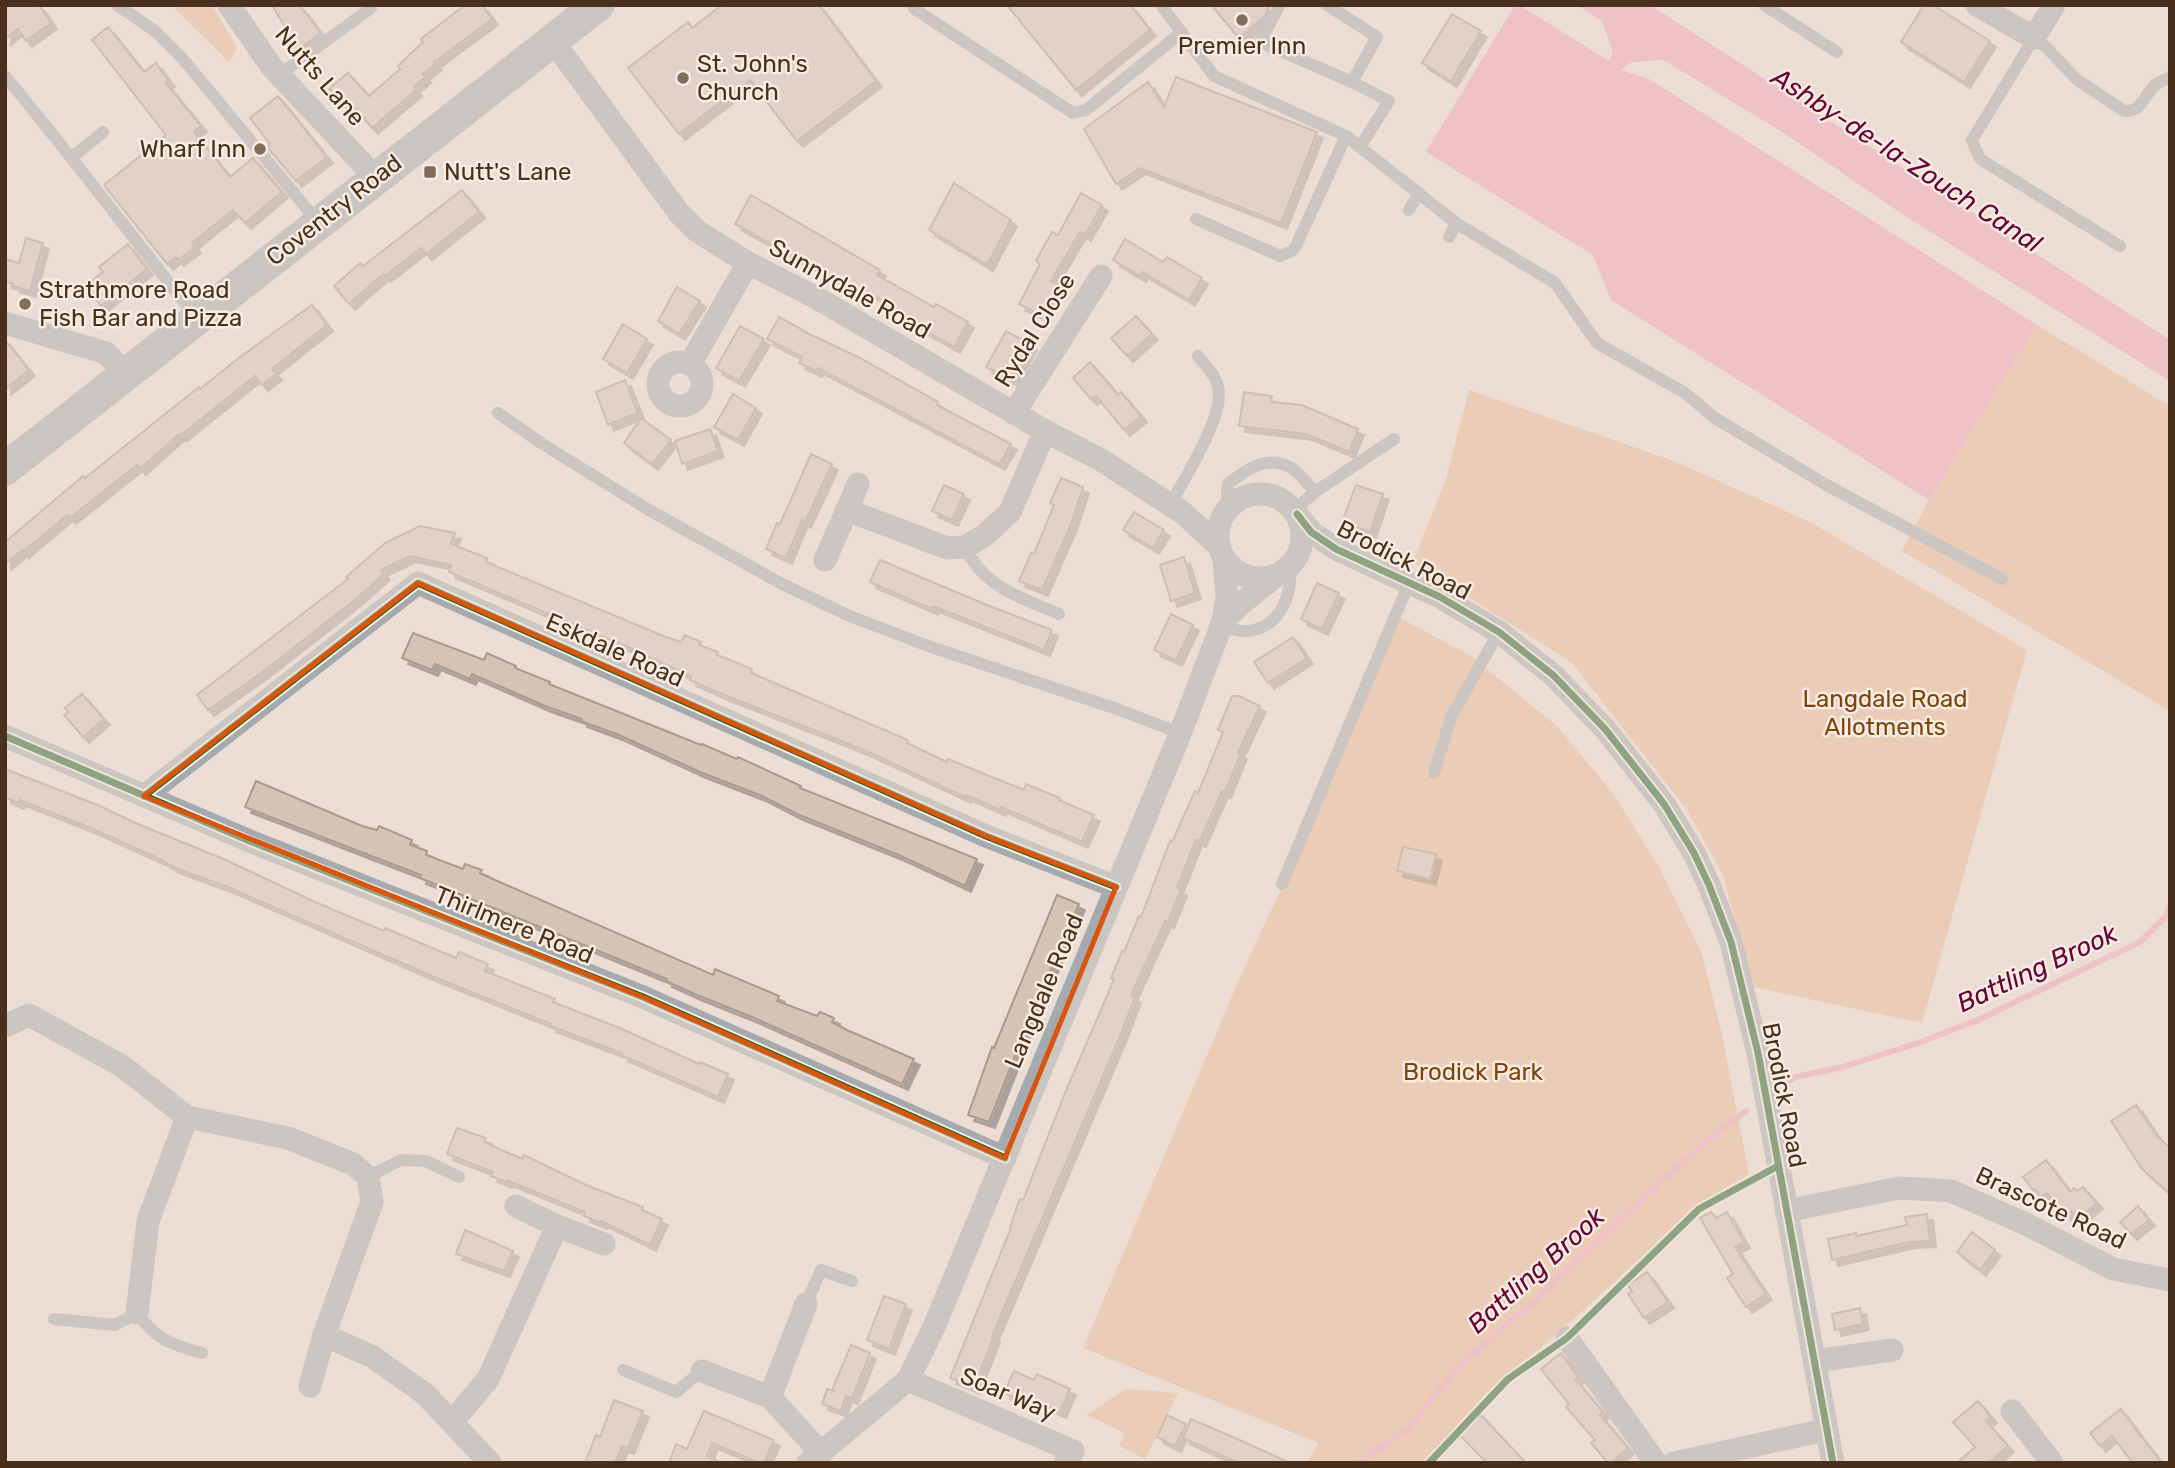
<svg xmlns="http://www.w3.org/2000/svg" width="2175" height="1468" font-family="Rubik,sans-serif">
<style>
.green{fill:#eab992}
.water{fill:#f1a2b8}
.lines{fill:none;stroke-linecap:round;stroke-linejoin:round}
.stream{stroke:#f1a2b8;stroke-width:6}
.building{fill:#d5c3b5;stroke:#ac9a8d;stroke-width:2;filter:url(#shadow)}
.service{stroke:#a4aaae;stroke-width:12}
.minor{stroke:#a4aaae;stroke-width:23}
.secondary{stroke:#a4a8ab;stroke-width:33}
.cycleway-casing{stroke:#f9ece2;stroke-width:11}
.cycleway{stroke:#1b5e20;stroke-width:7}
.marked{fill:none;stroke:#d8550e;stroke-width:5;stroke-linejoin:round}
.poi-dot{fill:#826d5c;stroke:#f9ece2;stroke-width:2.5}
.labels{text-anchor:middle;stroke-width:5;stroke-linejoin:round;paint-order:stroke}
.poi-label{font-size:24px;fill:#49301c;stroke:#f9ece2;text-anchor:start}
.street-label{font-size:24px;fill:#49301c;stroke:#f9ece2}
.park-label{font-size:24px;fill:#7d450b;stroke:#f9ece2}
.water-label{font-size:26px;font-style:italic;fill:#670235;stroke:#f9ece2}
</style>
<defs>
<filter id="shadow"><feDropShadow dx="6" dy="6" stdDeviation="0" flood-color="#0004"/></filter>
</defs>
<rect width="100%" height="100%" fill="#ebddd3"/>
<g class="green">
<path d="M171,5H212L237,48L229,62Z"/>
<path d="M2037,325L2170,406V711L1902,551L1929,500Z"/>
<path d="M1469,390L1674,461L1812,523L2027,650L1922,1023L1753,987L1723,875L1687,810L1572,663L1413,562L1446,479Z"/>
<path d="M1400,618L1471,656L1558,727L1614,795L1659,867L1702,954L1721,1030L1749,1174L1699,1204L1564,1328L1487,1392L1423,1463H1306L1319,1443L1083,1348L1240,977L1323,799Z"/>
<path d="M1125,1389L1178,1393L1145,1459L1120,1446L1124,1433L1087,1415Z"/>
</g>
<path class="water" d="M1515,5H1519L1609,61L1613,53L1602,21L1577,5H1650L2170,340V381L1905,216L1784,133L1663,60L1632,62L1621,70L1649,79L2037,325L1929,500L1611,300L1593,255L1426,152Z"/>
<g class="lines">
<g class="stream">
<path d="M1786,1083L1795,1077L1843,1067L1921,1042L1978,1020L2140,942L2166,916L2170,906"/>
<path d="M1358,1463L1406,1430L1457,1368L1529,1306L1668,1175L1724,1127L1746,1111"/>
</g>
</g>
<g class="building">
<path d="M5,5H39L51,23L26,41L18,29L5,39Z"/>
<path d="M272,5H299L321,33L298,50L283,31L286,29Z"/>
<path d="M465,5H482L492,19L434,62L436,64L423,74L425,77L414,87L416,90L372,128L353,105L348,110L329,89L348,73L369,96L400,69L398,66L423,42L421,39Z"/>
<path d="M722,5H819L876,81L797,141L750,80L679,134L628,68L688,22L692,28Z"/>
<path d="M1007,5H1130L1150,30L1076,90Z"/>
<path d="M1211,5H1270L1264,17L1239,38Z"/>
<path d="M1924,5H1933L1990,41L1964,82L1901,42Z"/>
<path d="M1452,14L1481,31L1451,81L1422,63Z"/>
<path d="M108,27L144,72L156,63L169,81L166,83L201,126L194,132L230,177L253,158L282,192L245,223L233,210L192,243L195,247L178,260L176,257L167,264L104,185L166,135L92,40Z"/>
<path d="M1176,77L1317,132L1281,223L1140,168L1116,184L1084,129L1148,82L1164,107Z"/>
<path d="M278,96L327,157L296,181L267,147L270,144L250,118Z"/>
<path d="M954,183L1011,220L987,265L929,230Z"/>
<path d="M462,190L479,212L426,254L421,248L385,276L383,274L349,304L334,286L360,263L363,266Z"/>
<path d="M1081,193L1102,205L1085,235L1080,232L1051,281L1059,285L1042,316L1019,304L1040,264L1036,261L1044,246L1052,232L1058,235Z"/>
<path d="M751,195L880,270L877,275L934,307L936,304L968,322L954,347L922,329L924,325L868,292L867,294L829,276L735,224Z"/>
<path d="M26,238L43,243L30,291L13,286L14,284L5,282V259L19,263Z"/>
<path d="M1125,239L1163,262L1167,257L1202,278L1189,300L1142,272L1140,276L1113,260Z"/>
<path d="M128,244L147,269L101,306L85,286L103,272L99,267Z"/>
<path d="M677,287L700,301L679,334L658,321Z"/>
<path d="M312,305L327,325L272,369L276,374L262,385L255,376L180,436L179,434L140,469L137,465L70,518L67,515L23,552L22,550L5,564V542L83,476L85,478L199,387L200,389L240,357Z"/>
<path d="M1136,316L1152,334L1127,356L1111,338Z"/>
<path d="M779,317L803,330V331L858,357L938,402L937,405L1011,444L999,464L818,368L816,371L799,363L802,357L767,339Z"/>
<path d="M623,324L647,339L627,373L603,359Z"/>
<path d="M740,326L764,339L739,381L716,368Z"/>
<path d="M1006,331L1031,345L1011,380L986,367Z"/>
<path d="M5,340L29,370L5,389Z"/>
<path d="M1090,362L1118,395L1121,392L1141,416L1124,430L1096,396L1091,399L1073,378Z"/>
<path d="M625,380L638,413L608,425L596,392Z"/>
<path d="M1244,392L1272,396L1271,402L1302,405L1358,429L1349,452L1306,434L1239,426Z"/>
<path d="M733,394L756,408L738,440L714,427Z"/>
<path d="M641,418L671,440L652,464L624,443Z"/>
<path d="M710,429L718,451L682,464L675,441Z"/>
<path d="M811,454L832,464L805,522L802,520L786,558L766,549L777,523L780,524Z"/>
<path d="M1061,478L1083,487L1071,524L1042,590L1019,581L1031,553L1034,554L1054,505L1050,503Z"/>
<path d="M944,485L964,494L952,520L932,511Z"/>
<path d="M1356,485L1383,494L1370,532L1342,522Z"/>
<path d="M1134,512L1164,530L1153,548L1123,530Z"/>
<path d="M420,526L455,533L451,544L487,558L486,562L666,637L681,642L685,635L701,642L699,645L718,652L717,655L752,669L751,673L908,740L907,743L947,762L948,759L1024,790L1026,784L1060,798L1059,800L1094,815L1082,842L1001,807L1000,810L966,795L965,797L862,749L724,695L690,680L691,676L625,646L449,572L451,565L410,556L381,570L384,574L356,599L260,674L208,710L197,695L348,579L346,577L385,543Z"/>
<path d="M1184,557L1195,593L1171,601L1160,565Z"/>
<path d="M880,560L987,605L1052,630L1044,650L933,606L932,609L870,582Z"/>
<path d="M1317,583L1339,593L1322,629L1301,619Z"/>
<path d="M1171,614L1193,625L1176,660L1154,650Z"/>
<path d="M413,633L484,660L487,653L516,666L515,668L550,682L549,684L701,745L702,744L737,759L738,757L801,786L800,788L977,859L965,886L901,856L797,814L762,796L700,772L619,735L581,721L582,719L545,706L472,674L470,679L435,664L432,670L402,658Z"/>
<path d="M1293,637L1307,658L1268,683L1254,662Z"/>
<path d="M82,694L104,719L83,737L64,715L68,712L65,708Z"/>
<path d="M1232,696H1239L1260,706L1238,752L1241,753L1225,792L1222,791L1200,841L1196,840L1177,888L1181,890L1168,922L1165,921L1131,995L1135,997L1121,1034L992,1336H994L974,1388L950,1378L1011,1228L1010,1227L1020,1199L1023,1200L1065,1093L1104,1003L1114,979L1111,978L1122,951L1124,952L1139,916L1141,917L1170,841L1172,842L1195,791L1198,793L1223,732L1218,730Z"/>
<path d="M5,769L100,806L133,822L226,860L315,902L384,931L385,928L456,958L459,952L488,964L485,971L555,999L553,1002L622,1029L699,1064L700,1062L728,1074L718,1097L621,1055L622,1053L550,1026L551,1024L427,974L230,888L178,869L164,862V861L91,828L20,800L18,803L5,797Z"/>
<path d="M256,781L362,826L377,830L379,826L412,840L410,845L427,851L426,855L463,869L465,864L482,870L480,873L495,880L713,975L715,969L779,996L777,1001L817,1016L820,1012L834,1018L832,1022L847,1030L914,1059L902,1084L752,1017L697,995L666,981L667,979L420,878L421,875L245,807Z"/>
<path d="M1403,847L1436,854L1430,879L1397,871Z"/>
<path d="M1057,895L1079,904L1029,1020L989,1122L968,1115L992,1047L994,1048Z"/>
<path d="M2136,1105L2157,1136L2170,1148V1194L2142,1169L2111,1121Z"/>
<path d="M457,1128L486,1138L484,1142L522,1159L524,1155L586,1185L643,1207L642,1210L662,1219L650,1245L602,1221L601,1223L584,1216L585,1212L507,1180L506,1182L491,1176L493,1172L447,1154Z"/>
<path d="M2046,1160L2070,1192L2074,1188L2077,1191L2083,1187L2097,1203L2078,1219L2071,1211L2066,1215L2047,1193L2041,1197L2036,1190L2034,1191L2023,1177Z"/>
<path d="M2138,1206L2149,1220L2131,1234L2120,1222Z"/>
<path d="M1711,1212L1716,1218L1727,1212L1744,1242L1735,1247L1766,1294L1746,1307L1727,1278L1733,1274L1700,1218Z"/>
<path d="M1927,1214L1930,1241L1909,1242L1832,1260L1828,1239L1856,1233V1236L1907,1225L1905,1217Z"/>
<path d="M465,1230L513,1251L504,1271L456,1254Z"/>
<path d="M1972,1232L1995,1250L1980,1270L1957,1252Z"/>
<path d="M1647,1272L1668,1302L1644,1318L1628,1294L1632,1292L1628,1285Z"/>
<path d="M884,1296L906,1304L889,1349L867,1340Z"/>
<path d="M1860,1308L1863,1324L1835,1330L1832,1314Z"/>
<path d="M851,1345L870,1353L852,1398L846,1396L841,1411L822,1404L827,1389L836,1392L832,1390Z"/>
<path d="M1561,1353L1578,1377L1575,1379L1603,1412L1600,1415L1628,1448L1611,1463H1608L1591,1443L1595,1440L1566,1407L1569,1404L1541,1369Z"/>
<path d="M1014,1371L1034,1380L1037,1374L1070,1389L1060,1412L1026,1396L1024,1402L1004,1393Z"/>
<path d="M614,1400L643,1411L628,1448L622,1446L615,1463H585L596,1435L600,1437Z"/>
<path d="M1978,1401L1991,1417L1986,1421L2008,1446L1989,1463H1957L1975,1447L1953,1422Z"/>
<path d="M2121,1409L2139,1434L2162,1463H2133L2112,1436L2100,1446L2090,1433Z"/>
<path d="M704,1411L774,1440L764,1463H760L712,1443L707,1456L721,1463H669L676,1444L687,1449Z"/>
<path d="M1167,1415L1186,1424L1175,1446L1157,1437Z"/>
<path d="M1481,1415L1493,1428L1526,1463H1487L1460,1435Z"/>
<path d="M1191,1419L1233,1437L1290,1463H1239L1183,1438Z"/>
</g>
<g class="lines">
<g class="service">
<path d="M117,5L155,31L182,58L318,222"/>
<path d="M912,5L916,10L1073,113L1086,110L1182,32"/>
<path d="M1161,5L1214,76L1346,136L1456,223L1555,283L1597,343L1685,393L1715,418L1830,487L2002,579"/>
<path d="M1280,5L1260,42L1352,82"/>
<path d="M1327,5L1377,37L1352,82L1389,101L1360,147"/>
<path d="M1764,5L1837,52"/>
<path d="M279,75L371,8"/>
<path d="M5,76C71,155 133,238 197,318"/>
<path d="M71,158L103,132"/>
<path d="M1409,210L1419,193"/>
<path d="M1196,219L1280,256L1292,251L1296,246L1346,136"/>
<path d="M1449,237L1456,223"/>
<path d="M2120,246L1980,159L1972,140L2034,38L2046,47L2076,79L2124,111C2142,112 2143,97 2154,86C2158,82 2165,80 2170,77"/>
<path d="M498,413L541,443L649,510L782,584L852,617L931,647L1117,709L1180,733"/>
<path d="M1170,505C1184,480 1220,422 1219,394C1219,379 1208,368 1198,356"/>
<path d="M1294,510L1315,492L1394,439"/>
<path d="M1226,511L1228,484C1247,469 1266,455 1290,467C1299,472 1308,484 1315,492"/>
<path d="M965,547C983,587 1022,598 1059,614"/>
<path d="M1220,628C1231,629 1244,633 1254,630C1283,623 1292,592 1290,567"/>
<path d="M1434,773L1451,717L1499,632"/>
<path d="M1282,884L1409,583"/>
<path d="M368,1177L401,1160L426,1161L459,1177"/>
<path d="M806,1304L821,1270L852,1281"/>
<path d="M54,1319L115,1325L137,1313C157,1340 170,1344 202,1353"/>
<path d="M623,1370L676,1392L702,1371"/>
</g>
<g class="minor">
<path d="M229,5L271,66L376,178"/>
<path d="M1977,5L2034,38L2054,5"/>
<path d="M553,41L679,213L697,231L748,263L815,297L1045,431L1101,460L1183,513L1219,546"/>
<path d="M5,323L106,353L125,374"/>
<circle cx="680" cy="384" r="22"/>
<path d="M690,364L748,263"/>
<path d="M1014,413L1101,276"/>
<path d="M858,484L847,510L947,548L965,547L984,536L1010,512L1045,431"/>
<circle cx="1260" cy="536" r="42"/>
<path d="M1297,514L1311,532L1336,549L1440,597L1499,632L1553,675L1605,729L1664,804L1694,853L1709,885L1731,942L1758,1053L1833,1463"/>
<path d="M825,560L847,510"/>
<path d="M1223,621L1242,603L1276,576"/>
<path d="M5,736L252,842L643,997L1005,1158"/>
<path d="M144,796L418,583L986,836L1116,887"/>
<path d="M5,1026L29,1015L122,1066L187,1117L288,1138L353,1164L368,1177L372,1202L324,1335L373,1357L425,1394L490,1463"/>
<path d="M516,1206L557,1226"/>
<path d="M1786,1211L1899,1188L1951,1191L2026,1224L2113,1269L2170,1280"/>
<path d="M137,1313L148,1221L187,1117"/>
<path d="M1567,1338L1656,1463"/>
<path d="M1815,1361L1892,1350"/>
<path d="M702,1371L770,1397L821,1453"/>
<path d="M908,1380L1073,1451L1065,1463"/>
<path d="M310,1386L324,1335"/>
<path d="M770,1397L806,1304"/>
<path d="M2012,1411L2052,1463"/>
<path d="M452,1422L488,1379L557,1226L604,1244"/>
<path d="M808,1463L908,1380L934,1327L1178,739L1223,621L1227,596L1224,560"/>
<path d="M1674,1463L1825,1430"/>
</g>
<path class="secondary" d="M5,469L598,5"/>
<defs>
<g id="cycleway">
<path d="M1297,514L1311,532L1336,549L1440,597L1499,632L1553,675L1605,729L1664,804L1694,853L1709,885L1731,942L1758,1053L1833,1463"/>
<path d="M5,736L252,842L643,997L1005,1158"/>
<path d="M144,796L418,583L986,836L1116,887"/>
<path d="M1429,1463L1508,1379L1567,1338L1699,1209L1778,1166"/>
</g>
</defs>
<use href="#cycleway" class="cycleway-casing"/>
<use href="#cycleway" class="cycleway"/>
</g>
<path d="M0 0H2175V1468H0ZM418,583L986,836L1116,887L1005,1158L643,997L144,796Z" fill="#ebddd3" fill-opacity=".55" fill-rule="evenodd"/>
<path class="marked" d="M418,583L986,836L1116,887L1005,1158L643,997L144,796Z"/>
<g class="poi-dot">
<circle cx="1242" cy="20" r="7"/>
<circle cx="683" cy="78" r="7"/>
<circle cx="260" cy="149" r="7"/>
<rect x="423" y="165" width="14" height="14" rx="3.5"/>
<circle cx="25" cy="304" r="7"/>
</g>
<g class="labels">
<g class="poi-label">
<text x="1242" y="54" text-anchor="middle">Premier Inn</text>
<text x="697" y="72">St. John's<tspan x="697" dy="28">Church</tspan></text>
<text x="246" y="157" text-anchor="end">Wharf Inn</text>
<text x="444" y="180">Nutt's Lane</text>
<text x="39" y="298">Strathmore Road<tspan x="39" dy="28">Fish Bar and Pizza</tspan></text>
</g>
<g class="street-label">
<text transform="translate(320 76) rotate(49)" y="8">Nutts Lane</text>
<text transform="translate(334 210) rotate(-38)" y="8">Coventry Road</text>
<text transform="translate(850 289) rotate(29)" y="8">Sunnydale Road</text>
<text transform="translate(1035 330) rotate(-58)" y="8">Rydal Close</text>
<text transform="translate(1404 560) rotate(27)" y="8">Brodick Road</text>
<text transform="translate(615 650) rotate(24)" y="8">Eskdale Road</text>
<text transform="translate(514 925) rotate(22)" y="8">Thirlmere Road</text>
<text transform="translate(1044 991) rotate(-67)" y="8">Langdale Road</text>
<text transform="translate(1784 1095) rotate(79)" y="8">Brodick Road</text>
<text transform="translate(2051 1208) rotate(25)" y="8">Brascote Road</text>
<text transform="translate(1008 1394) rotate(23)" y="8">Soar Way</text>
</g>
<g class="park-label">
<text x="1885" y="707">Langdale Road<tspan x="1885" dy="28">Allotments</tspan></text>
<text x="1473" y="1080">Brodick Park</text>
</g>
<g class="water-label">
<text transform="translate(1907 160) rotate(33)" y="9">Ashby-de-la-Zouch Canal</text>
<text transform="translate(2037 968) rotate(-25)" y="9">Battling Brook</text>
<text transform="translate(1536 1270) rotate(-42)" y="9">Battling Brook</text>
</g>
</g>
<rect width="2175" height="1468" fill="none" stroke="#49301c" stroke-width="14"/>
</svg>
